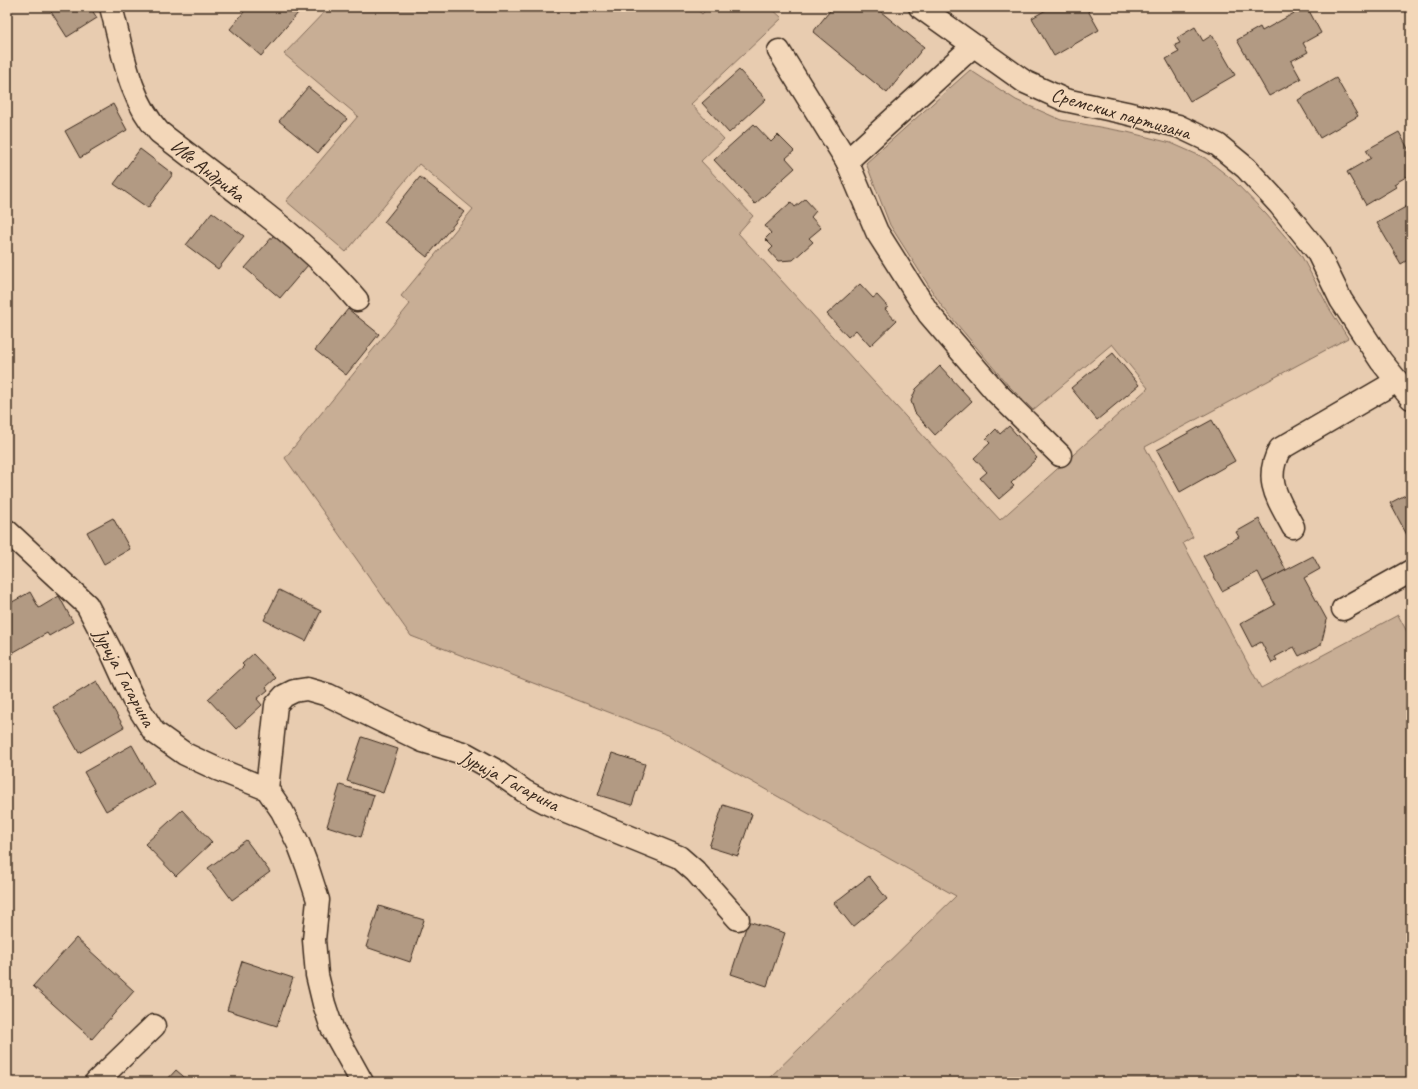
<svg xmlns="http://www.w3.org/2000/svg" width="1418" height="1089" font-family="Caveat,sans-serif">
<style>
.green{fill:#c8ae95;stroke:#826c5a}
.building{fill:#b29a83;stroke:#3b2a1e}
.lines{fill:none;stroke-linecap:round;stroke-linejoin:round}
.minor-casing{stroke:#3b2a1e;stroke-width:25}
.minor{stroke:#f3d7b9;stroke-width:22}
.labels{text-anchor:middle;stroke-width:3;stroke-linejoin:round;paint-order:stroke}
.street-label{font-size:20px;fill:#3b2a1e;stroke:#f3d7b9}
</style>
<rect width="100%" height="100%" fill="#e8ccb0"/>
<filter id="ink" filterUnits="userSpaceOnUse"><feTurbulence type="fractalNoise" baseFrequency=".025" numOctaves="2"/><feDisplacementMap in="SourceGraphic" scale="8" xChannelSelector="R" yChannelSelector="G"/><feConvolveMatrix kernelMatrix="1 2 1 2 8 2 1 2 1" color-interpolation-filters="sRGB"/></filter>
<g filter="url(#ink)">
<path class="green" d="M329,7H694L702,14L709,7H770L782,18L691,104L724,139L701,161L753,216L738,233L1000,520L1148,388L1112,344L1033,410L1007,384L941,305L890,225L866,163L970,70L1016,100L1061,120L1127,132L1171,143L1205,158L1233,180L1266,214L1301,255L1329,308L1348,338L1145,447L1193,537L1183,543L1261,688L1398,615L1411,639V1082H765L956,896L668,735L411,636L285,458L410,304L401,296L473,209L419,164L346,252L286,201L358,116L284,54Z"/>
<g class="building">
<path d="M48,7H90L97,18L67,37Z"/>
<path d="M248,7H290L298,13L261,56L230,29Z"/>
<path d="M833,7H875L924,47L887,93L813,32Z"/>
<path d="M1051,7H1086L1099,30L1054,56L1032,18Z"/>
<path d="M1305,7H1307L1321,33L1303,43L1308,52L1291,61L1301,79L1269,96L1237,40L1260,27L1262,31Z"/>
<path d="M1195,27L1203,41L1212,35L1235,75L1190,101L1166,59L1179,52L1175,45L1180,43L1177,38Z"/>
<path d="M739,70L766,99L729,133L702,103Z"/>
<path d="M1336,78L1358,116L1320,138L1298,100Z"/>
<path d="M308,87L347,119L318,153L279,121Z"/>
<path d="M113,104L127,130L80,158L65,131Z"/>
<path d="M754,124L771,142L778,135L794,151L786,158L795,168L755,204L714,160Z"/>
<path d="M1399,132L1411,154V174L1394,184L1396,187L1366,205L1347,172L1371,158L1366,150Z"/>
<path d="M140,149L173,174L148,208L114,184Z"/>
<path d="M420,177L464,212L427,257L384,222Z"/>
<path d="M805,199L816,211L811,217L821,228L809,238L813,242L793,260L778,261L769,251L773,247L765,239L771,233L765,226L791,202L795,207Z"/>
<path d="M1411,204V258L1401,264L1377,223Z"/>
<path d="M212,212L244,236L218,269L186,245Z"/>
<path d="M274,235L308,265L280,298L245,268Z"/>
<path d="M860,284L873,298L877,295L888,307L885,309L896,321L870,346L856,330L848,337L827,314Z"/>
<path d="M348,309L379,334L346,375L315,350Z"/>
<path d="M1113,353L1139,385L1097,420L1071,388Z"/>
<path d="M940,366L972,401L935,435L915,413L911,401L916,389Z"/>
<path d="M1212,420L1235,461L1180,492L1157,450Z"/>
<path d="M1009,426L1037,458L1011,483L1014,486L999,499L980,478L987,472L974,458L990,443L986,439L996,429L1000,434Z"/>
<path d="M1411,492V534L1407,535L1390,503Z"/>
<path d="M113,518L130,549L104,564L87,532Z"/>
<path d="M1259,519L1286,570L1263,582L1258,572L1222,591L1203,556L1239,537L1236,532Z"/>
<path d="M1313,556L1320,569L1304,578L1327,620L1321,645L1299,656L1294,647L1275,657L1277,660L1272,663L1261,642L1252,647L1240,624L1275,605L1263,582Z"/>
<path d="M279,590L321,611L306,641L264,620Z"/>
<path d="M30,592L39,608L59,596L73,622L49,636L47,633L7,656V605Z"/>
<path d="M253,654L276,678L266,687L268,690L257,699L262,705L236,729L208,699L244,666L242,664Z"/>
<path d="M97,681L124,727L79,753L53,707Z"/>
<path d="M362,737L398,749L383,793L347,781Z"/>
<path d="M132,745L154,784L106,811L84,772Z"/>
<path d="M612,753L645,764L632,805L598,795Z"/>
<path d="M340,785L374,795L361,837L327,826Z"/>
<path d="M723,805L752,814L738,856L709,847Z"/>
<path d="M182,810L212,842L176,876L145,844Z"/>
<path d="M246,840L270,872L232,900L208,868Z"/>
<path d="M869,876L887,899L853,927L834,903Z"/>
<path d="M379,906L424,920L410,962L366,947Z"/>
<path d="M748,921L785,933L767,986L731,974Z"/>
<path d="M76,938L134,991L92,1039L33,986Z"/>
<path d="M242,961L293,978L277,1026L227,1010Z"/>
<path d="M176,1070L190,1082H165Z"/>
</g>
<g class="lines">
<defs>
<g id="minor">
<path d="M111,7C123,51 128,97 159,132C185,152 211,172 237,192C280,225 322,258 357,300"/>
<path d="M920,7L1025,82L1065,100L1126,113L1178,126L1218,145L1246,168L1279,204L1317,251L1341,300L1381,361L1411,398"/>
<path d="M779,51L847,161L877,232L929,314L997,393L1060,455"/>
<path d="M847,161L973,46"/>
<path d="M1293,527C1278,499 1263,480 1280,449L1397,381"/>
<path d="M7,531L87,605L112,653L133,699L154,732L185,754L217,769L267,789L282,811L299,845L307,866L318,900L314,940L317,975L324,1004L332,1028L362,1082"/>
<path d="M1343,609L1411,571"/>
<path d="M267,789L276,705L284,696L294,691L307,689L328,695L423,741L466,754L493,769L524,791L549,804L679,857L695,871L738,919"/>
<path d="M96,1082L154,1026"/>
</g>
</defs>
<use href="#minor" class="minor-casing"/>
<use href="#minor" class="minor"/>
</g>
</g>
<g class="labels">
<g class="street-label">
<text transform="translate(1121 113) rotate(16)" y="7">Сремских партизана</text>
<text transform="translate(208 170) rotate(38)" y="7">Иве Андрића</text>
<text transform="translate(125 677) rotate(62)" y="7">Јурија Гагарина</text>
<text transform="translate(510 780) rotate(28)" y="7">Јурија Гагарина</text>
</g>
</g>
<rect width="1418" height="1089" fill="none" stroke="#f3d7b9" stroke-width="24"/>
<rect x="12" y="12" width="1394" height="1065" fill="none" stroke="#3b2a1e" stroke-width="1.5" filter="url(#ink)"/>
</svg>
